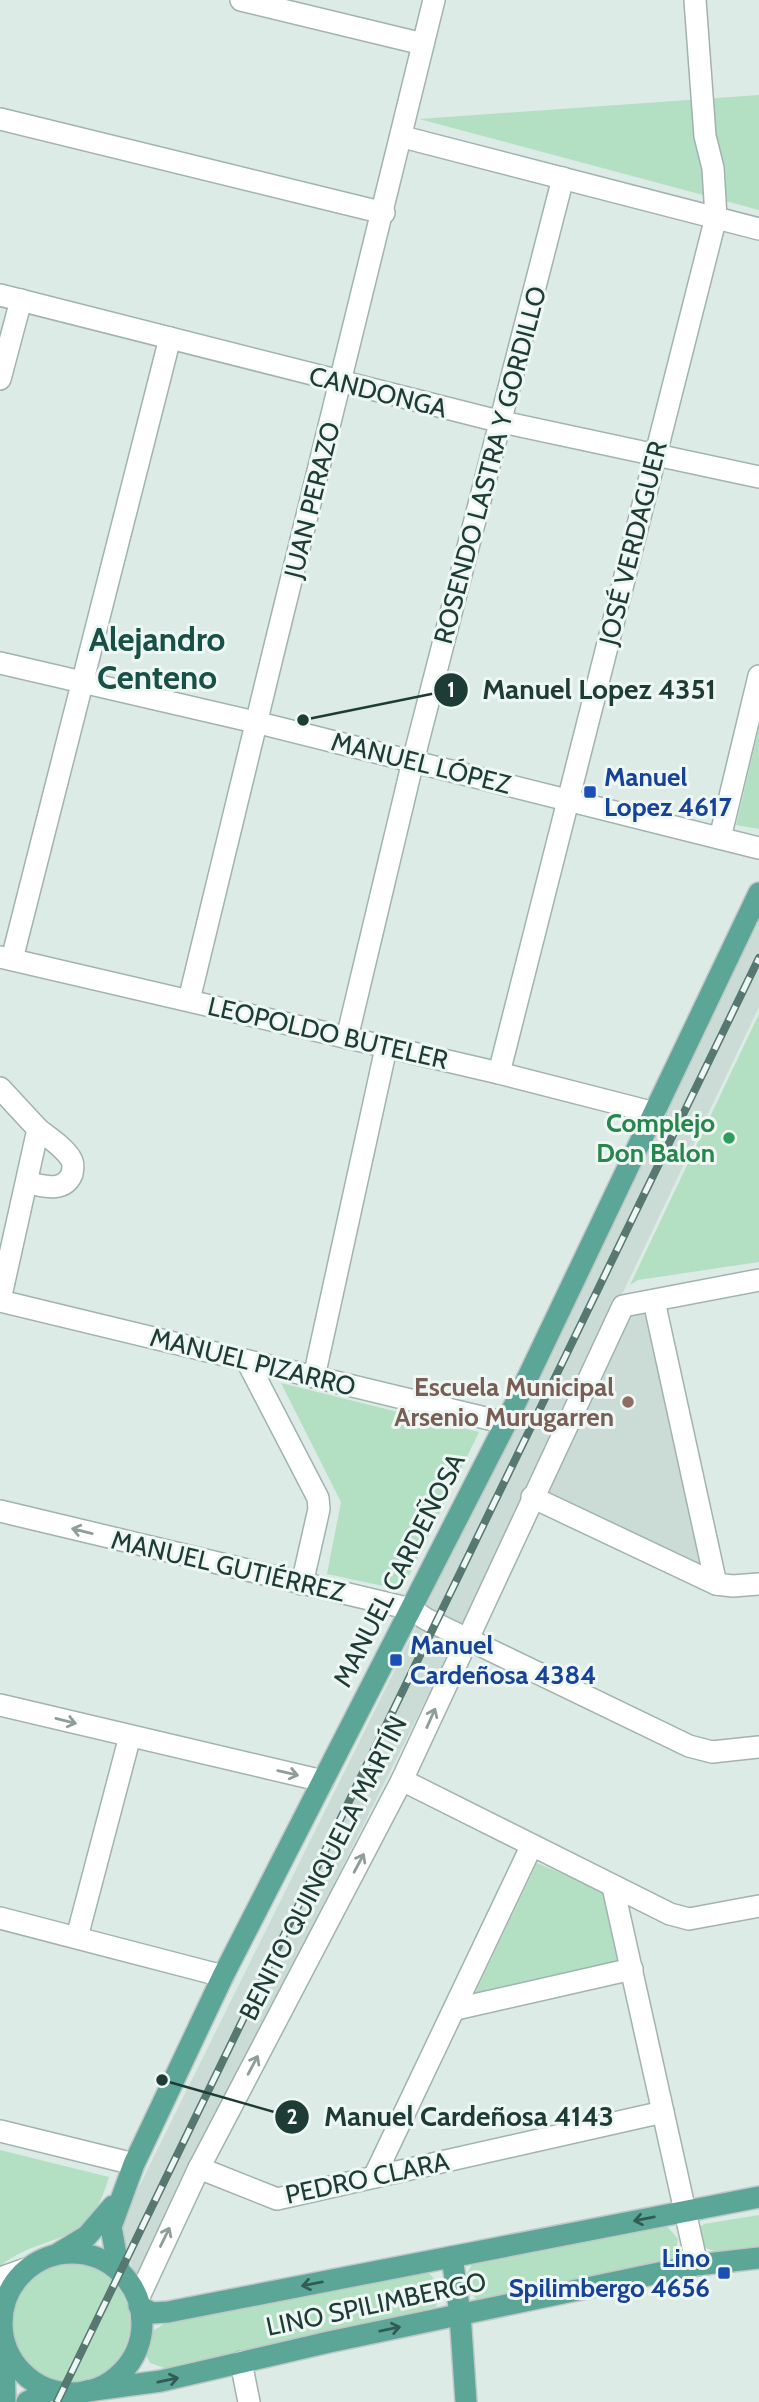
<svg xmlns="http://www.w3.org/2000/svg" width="759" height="2402" font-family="Cabin,sans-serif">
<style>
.built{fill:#cbdbd5}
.green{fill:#b3dfc2}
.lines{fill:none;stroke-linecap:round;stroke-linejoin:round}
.minor-casing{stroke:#a0b3ae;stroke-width:24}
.major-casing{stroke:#c0c8c7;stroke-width:24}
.minor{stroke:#fff;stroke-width:21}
.major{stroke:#5ca698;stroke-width:21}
.rail-casing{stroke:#577871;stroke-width:8}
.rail{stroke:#eef7f3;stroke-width:5;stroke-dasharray:16;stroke-linecap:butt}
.oneway{stroke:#8e9e9a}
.oneway2{stroke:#305c53}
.transit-dot{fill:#1a4fb4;stroke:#eef7f3;stroke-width:2.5}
.leisure-dot{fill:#2e9e5b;stroke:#eef7f3;stroke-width:2.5}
.education-dot{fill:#8d6e63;stroke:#eef7f3;stroke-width:2.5}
.labels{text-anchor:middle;stroke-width:6;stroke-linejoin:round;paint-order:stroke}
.street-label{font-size:26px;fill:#1d3c36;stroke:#eef7f3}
.transit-label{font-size:26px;font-weight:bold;fill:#164399;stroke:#eef7f3;text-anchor:start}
.leisure-label{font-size:26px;font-weight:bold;fill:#27864d;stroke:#eef7f3;text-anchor:end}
.education-label{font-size:26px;font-weight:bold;fill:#785e54;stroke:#eef7f3;text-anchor:end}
.district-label{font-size:33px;font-weight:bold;fill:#175046;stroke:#eef7f3}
.leader{fill:none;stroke:#1d3c36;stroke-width:2.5}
.callout-dot{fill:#1d3c36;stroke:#eef7f3;stroke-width:2.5}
.mark-label{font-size:21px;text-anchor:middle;font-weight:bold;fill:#fff}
.callout-label{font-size:28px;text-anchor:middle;font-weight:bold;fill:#1d3c36;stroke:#eef7f3;stroke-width:6;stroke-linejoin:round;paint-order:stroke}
</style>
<rect width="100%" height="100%" fill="#ddebe6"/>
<g class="built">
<path d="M759,918V1007L464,1626L424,1610Z"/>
<path d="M649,1307L710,1575L542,1494L629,1311Z"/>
<path d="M417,1625L455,1642L136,2279L119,2227Z"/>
</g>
<g class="green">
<path d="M759,95V210L419,119Z"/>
<path d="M759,728V829L736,825Z"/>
<path d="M759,1014V1262L638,1280L630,1285Z"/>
<path d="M281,1383L479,1432L402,1590L327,1574L341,1502Z"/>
<path d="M537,1863L604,1891L620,1964L473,1997Z"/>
<path d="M0,2150L109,2177C104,2193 95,2220 79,2229C52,2244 28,2244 0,2266Z"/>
<path d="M759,2215V2251L717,2252L700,2246L696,2230L704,2224Z"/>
<path d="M665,2224L678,2239L674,2259L477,2300L466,2287L467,2273L472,2265Z"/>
<circle cx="71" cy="2323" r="59"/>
<path d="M428,2272L441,2287L436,2307L170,2370L150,2363L143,2350L151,2332L169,2321Z"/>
</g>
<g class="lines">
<defs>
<g id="minor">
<path d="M241,0L423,44"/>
<path d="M0,119L384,213"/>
<path d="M403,137L759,229"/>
<path d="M0,295L502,422L759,477"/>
<path d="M0,379L21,300"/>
<path d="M0,663L255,722L759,848"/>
<path d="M720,838L759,676"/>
<path d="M0,957L499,1073L655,1113"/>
<path d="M12,959L170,338"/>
<path d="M189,1000C268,666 354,334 434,0"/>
<path d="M347,1038L413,761L563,178"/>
<path d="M499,1073L716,217L713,168L705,136L695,0"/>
<path d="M0,1088L38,1129L0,1300"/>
<path d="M28,1183C43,1186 64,1193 72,1174C73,1169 74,1163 71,1159C64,1147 48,1137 38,1129"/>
<path d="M0,1301L506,1423"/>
<path d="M654,1301L716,1584"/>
<path d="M247,1361L318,1498L319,1509L302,1584"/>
<path d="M314,1377L386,1048"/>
<path d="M532,1497L716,1584L733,1586L759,1584"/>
<path d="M0,1511L411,1609L426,1619L689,1746L712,1752L759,1747"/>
<path d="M0,1705L323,1781"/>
<path d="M402,1780L670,1914L689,1919L759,1906"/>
<path d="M613,1887L697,2265"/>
<path d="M0,1918L223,1976"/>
<path d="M77,1937L130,1736"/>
<path d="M456,2009L632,1969"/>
<path d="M0,2131L134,2164"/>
<path d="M199,2168L277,2199L663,2112"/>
<path d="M374,2177L531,1847"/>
<path d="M0,2278L26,2269"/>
<path d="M138,2299L199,2168L402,1780L623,1306L759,1280"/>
<path d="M241,2362L249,2402"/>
</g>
<g id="major">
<circle cx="72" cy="2323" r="70"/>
<path d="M59,2253L87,2236L113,2206"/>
<path d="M452,2257L460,2314L466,2402"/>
<path d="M119,2271L111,2227L134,2164L223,1976L506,1423L759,893"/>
<path d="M139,2306L152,2313L168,2312L759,2197"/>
<path d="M4,2345L5,2402"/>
<path d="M87,2391L161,2381L329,2342L697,2265L759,2258"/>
<path d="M27,2402L50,2390"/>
</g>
</defs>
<use href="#minor" class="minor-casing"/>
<use href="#major" class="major-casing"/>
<use href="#minor" class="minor"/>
<use href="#major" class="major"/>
<defs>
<path id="rail" d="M57,2402L759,958"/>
</defs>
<use href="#rail" class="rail-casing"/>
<use href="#rail" class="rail"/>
</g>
<defs><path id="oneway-shaft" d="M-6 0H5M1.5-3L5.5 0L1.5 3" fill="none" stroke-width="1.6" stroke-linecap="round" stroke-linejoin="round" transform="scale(1.75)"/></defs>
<g class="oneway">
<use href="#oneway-shaft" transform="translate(82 1531) rotate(-166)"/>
<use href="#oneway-shaft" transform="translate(431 1718) rotate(-66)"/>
<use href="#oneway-shaft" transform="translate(66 1721) rotate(14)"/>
<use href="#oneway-shaft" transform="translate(288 1773) rotate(13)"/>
<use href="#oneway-shaft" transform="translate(359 1863) rotate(-62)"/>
<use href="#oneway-shaft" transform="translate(253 2065) rotate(-62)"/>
<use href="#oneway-shaft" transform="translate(165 2237) rotate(-64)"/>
</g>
<g class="oneway2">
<use href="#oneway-shaft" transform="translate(644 2219) rotate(169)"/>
<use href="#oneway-shaft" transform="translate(312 2284) rotate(169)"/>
<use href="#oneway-shaft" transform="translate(390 2329) rotate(-12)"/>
<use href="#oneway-shaft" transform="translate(168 2380) rotate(-12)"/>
</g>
<g class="transit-dot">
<rect x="583" y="785" width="14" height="14" rx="3.5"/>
<rect x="389" y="1653" width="14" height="14" rx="3.5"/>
<rect x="717" y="2266" width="14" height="14" rx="3.5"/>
</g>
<circle class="leisure-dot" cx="729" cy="1138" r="7"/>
<circle class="education-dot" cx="628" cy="1402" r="7"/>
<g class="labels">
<g class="street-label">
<text transform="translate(378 392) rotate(14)" y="9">CANDONGA</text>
<text transform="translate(490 465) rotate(-75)" y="9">ROSENDO LASTRA Y GORDILLO</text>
<text transform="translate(312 500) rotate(-76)" y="9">JUAN PERAZO</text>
<text transform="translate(633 543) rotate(-76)" y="9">JOSÉ VERDAGUER</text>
<text transform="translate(421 763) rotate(14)" y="9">MANUEL LÓPEZ</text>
<text transform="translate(328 1033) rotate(13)" y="9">LEOPOLDO BUTELER</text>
<text transform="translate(253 1362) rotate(14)" y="9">MANUEL PIZARRO</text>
<text transform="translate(228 1566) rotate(13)" y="9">MANUEL GUTIÉRREZ</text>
<text transform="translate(399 1570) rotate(-63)" y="9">MANUEL CARDEÑOSA</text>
<text transform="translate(323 1868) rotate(-63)" y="9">BENITO QUINQUELA MARTÍN</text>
<text transform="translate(367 2178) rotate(-12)" y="9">PEDRO CLARA</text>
<text transform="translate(376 2304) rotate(-12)" y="9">LINO SPILIMBERGO</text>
</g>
<g class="transit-label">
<text x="604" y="786">Manuel<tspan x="604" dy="30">Lopez 4617</tspan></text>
<text x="410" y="1654">Manuel<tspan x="410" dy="30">Cardeñosa 4384</tspan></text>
<text x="710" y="2267" text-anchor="end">Lino<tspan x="710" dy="30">Spilimbergo 4656</tspan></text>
</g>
<g class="leisure-label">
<text x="715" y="1132">Complejo<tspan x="715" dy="30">Don Balon</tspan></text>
</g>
<g class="education-label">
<text x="614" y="1396">Escuela Municipal<tspan x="614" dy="30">Arsenio Murugarren</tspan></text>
</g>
<g class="district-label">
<text x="157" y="651">Alejandro<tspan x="157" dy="38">Centeno</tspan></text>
</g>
</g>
<path class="leader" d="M303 720L451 690M162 2080L292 2117"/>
<g class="callout-dot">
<circle cx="303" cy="720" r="7"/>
<circle cx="162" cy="2080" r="7"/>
<circle cx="451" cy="690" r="18"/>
<circle cx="292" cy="2117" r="18"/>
</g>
<g class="mark-label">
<text x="451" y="697">1</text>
<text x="292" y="2124">2</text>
</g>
<g class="callout-label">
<text x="599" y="699">Manuel Lopez 4351</text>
<text x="469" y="2126">Manuel Cardeñosa 4143</text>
</g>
</svg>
